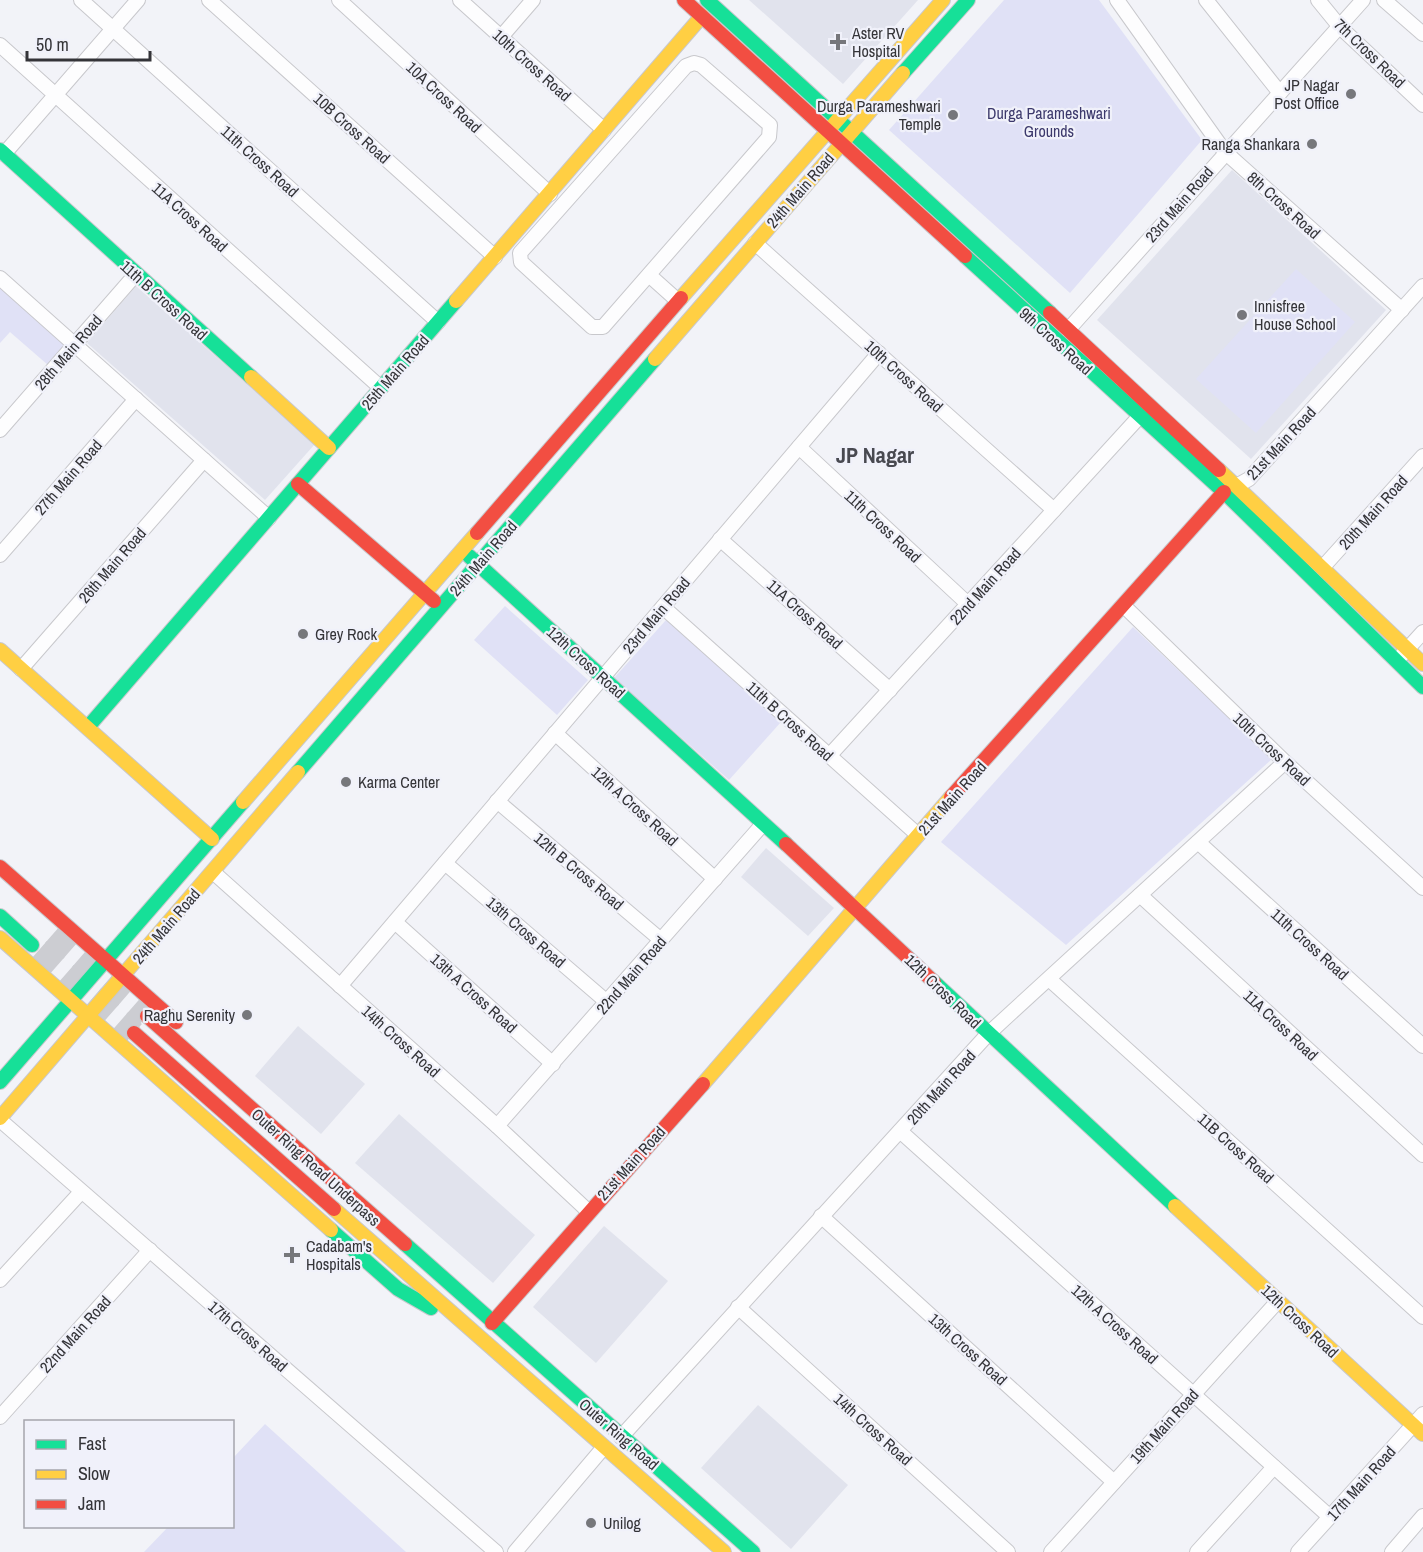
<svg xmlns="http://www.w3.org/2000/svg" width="1423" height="1552" font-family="'Archivo Narrow',sans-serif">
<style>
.built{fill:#e1e3ed}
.green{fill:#e0e1f6}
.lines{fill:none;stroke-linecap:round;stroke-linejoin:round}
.highway-tunnel{stroke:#cccdd2;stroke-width:24;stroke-dasharray:24 12;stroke-linecap:butt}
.street-casing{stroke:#c8c8cc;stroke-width:16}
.fast-casing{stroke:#c8c8cc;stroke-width:16}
.slow-casing{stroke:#c8c8cc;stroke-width:16}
.jam-casing{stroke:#c8c8cc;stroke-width:16}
.street{stroke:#fdfdfe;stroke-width:14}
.fast{stroke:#16e098;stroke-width:14}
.slow{stroke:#ffcf43;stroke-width:14}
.jam{stroke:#f24e42;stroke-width:14}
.poi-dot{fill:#76777b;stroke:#f0f1fa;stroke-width:2}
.labels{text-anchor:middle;stroke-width:4.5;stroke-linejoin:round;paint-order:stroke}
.poi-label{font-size:16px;fill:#343438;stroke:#f0f1fa;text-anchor:start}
.street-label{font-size:16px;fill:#343438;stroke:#f0f1fa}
.park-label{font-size:16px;fill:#3c396c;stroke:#f0f1fa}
.district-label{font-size:22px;font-weight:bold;fill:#484950;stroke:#f0f1fa}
</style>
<rect width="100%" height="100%" fill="#f2f3f8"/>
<g class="built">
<path d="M749,0H918L843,84Z"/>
<path d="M1232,170L1386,310L1251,459L1097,320Z"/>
<path d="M136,286L315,444L265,500L87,343Z"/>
<path d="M766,848L834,908L808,936L741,877Z"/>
<path d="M298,1026L365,1084L321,1134L255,1076Z"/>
<path d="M399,1114L535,1235L493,1283L355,1163Z"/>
<path d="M604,1226L668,1281L596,1363L533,1307Z"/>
<path d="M758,1405L848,1485L791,1549L701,1468Z"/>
</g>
<g class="green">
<path d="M1004,0H1099L1202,140L1070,293L889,130Z"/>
<path d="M1296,269L1355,322L1256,433L1196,379Z"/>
<path d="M0,286L66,345L48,365L10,332L0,343Z"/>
<path d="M505,606L588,680L557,715L474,640Z"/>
<path d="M666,620L781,722L729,780L614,678Z"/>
<path d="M1133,627L1272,759L1066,945L941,842Z"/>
<path d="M265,1424L406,1552H144L168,1527L232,1526L233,1458Z"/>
</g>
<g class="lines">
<g class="highway-tunnel">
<path d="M53,934L147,1016"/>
<path d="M39,950L134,1033"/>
</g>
<defs>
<g id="street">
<path d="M81,0L438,322"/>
<path d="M209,0L495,257"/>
<path d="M339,0L550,194"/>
<path d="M460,0L604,130"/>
<path d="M1117,0L1225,152L1402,310"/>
<path d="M1206,0L1280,93"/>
<path d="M1318,0L1340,27L1423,105"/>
<path d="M1384,0L1423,34"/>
<path d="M501,37L533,0"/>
<path d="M0,45L381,388"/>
<path d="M694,63L701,65L770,125L769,137L603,327H592L521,262L520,253L686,66Z"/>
<path d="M4,154L138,0"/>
<path d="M755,243L1054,510"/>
<path d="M649,275L678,301"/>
<path d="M0,278L269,518"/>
<path d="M1068,330L1363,0"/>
<path d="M0,430L136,274"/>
<path d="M799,447L968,604"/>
<path d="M1229,490L1249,479L1423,286"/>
<path d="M720,539L890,690"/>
<path d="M0,555L136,399"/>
<path d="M1323,567L1423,456"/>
<path d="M663,607L918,835"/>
<path d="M1125,607L1285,762L1423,888"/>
<path d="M1402,655L1423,632"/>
<path d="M21,669L204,460"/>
<path d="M555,733L715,879"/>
<path d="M829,756L1140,416"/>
<path d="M497,801L661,940"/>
<path d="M1198,842L1423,1046"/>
<path d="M445,863L607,1002"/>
<path d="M213,872L497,1126L588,1211"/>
<path d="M1140,895L1423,1155"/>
<path d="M395,922L553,1064"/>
<path d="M1049,979L1423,1317"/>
<path d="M340,986L879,353"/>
<path d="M0,1120L496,1552"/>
<path d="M497,1126L763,824"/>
<path d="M900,1131L1330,1517"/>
<path d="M821,1216L1114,1482"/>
<path d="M0,1280L81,1192"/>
<path d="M738,1307L1008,1552"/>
<path d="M0,1417L150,1250"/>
<path d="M621,1437L988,1034L1285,762"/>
<path d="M515,1552L604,1447"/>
<path d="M1051,1552L1278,1301"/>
<path d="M1197,1552L1274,1467"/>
<path d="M1298,1552L1423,1414"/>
<path d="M1392,1552L1423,1516"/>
</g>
<g id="fast">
<path d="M707,0L1050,313"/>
<path d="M903,73L968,0"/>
<path d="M0,150L251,377"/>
<path d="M965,256L1224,492L1423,687"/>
<path d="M469,556L786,844"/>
<path d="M88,727L456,301"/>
<path d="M298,772L655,359"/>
<path d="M0,916L32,945"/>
<path d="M934,982L1175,1206"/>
<path d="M0,1082L243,802"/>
<path d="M331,1230L398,1289L431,1308"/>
<path d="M405,1244L753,1552"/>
</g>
<g id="slow">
<path d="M681,298L943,0"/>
<path d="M456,301L702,16"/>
<path d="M655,359L903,73"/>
<path d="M251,377L329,448"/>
<path d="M1219,470L1423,664"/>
<path d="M0,650L212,839"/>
<path d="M243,802L477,533"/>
<path d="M0,938L331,1230"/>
<path d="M703,1084L951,797"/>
<path d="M0,1118L298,772"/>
<path d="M1175,1206L1423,1434"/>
<path d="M334,1209L724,1552"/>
</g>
<g id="jam">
<path d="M684,0L965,256"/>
<path d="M1050,313L1219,470"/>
<path d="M298,484L434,601"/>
<path d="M477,533L681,298"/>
<path d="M951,797L1224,492"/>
<path d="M786,844L934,982"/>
<path d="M0,867L176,1022"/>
<path d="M147,1016L405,1244"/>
<path d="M134,1033L334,1209"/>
<path d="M492,1323L703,1084"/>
</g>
</defs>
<use href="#street" class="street-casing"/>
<use href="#fast" class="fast-casing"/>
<use href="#slow" class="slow-casing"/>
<use href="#jam" class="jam-casing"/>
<use href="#street" class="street"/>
<use href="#fast" class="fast"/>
<use href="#slow" class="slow"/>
<use href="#jam" class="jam"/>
</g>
<g class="poi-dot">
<path d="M835 33h6v6h6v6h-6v6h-6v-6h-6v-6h6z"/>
<circle cx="1351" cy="94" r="6"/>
<circle cx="953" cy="115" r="6"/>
<circle cx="1312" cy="144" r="6"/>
<circle cx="1242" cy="315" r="6"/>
<circle cx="303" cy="634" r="6"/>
<circle cx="346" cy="782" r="6"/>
<circle cx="247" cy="1015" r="6"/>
<path d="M289 1246h6v6h6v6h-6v6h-6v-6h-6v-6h6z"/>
<circle cx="591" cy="1523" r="6"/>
</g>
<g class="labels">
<g class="poi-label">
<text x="852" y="39">Aster RV<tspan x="852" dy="18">Hospital</tspan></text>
<text x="1339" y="91" text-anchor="end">JP Nagar<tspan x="1339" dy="18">Post Office</tspan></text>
<text x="941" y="112" text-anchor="end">Durga Parameshwari<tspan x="941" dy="18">Temple</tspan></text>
<text x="1300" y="150" text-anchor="end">Ranga Shankara</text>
<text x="1254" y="312">Innisfree<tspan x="1254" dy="18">House School</tspan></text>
<text x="315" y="640">Grey Rock</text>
<text x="358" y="788">Karma Center</text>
<text x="235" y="1021" text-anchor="end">Raghu Serenity</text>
<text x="306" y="1252">Cadabam's<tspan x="306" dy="18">Hospitals</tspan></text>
<text x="603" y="1529">Unilog</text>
</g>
<g class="street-label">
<text transform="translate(1370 53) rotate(44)" y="6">7th Cross Road</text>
<text transform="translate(532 65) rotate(42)" y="6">10th Cross Road</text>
<text transform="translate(444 97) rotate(43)" y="6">10A Cross Road</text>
<text transform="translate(352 128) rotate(42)" y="6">10B Cross Road</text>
<text transform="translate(260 161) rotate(42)" y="6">11th Cross Road</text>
<text transform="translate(800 190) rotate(-49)" y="6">24th Main Road</text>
<text transform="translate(1179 204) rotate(-49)" y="6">23rd Main Road</text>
<text transform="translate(1284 205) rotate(42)" y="6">8th Cross Road</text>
<text transform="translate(190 217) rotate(42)" y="6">11A Cross Road</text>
<text transform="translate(164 300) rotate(42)" y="6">11th B Cross Road</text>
<text transform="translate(1056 341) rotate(42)" y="6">9th Cross Road</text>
<text transform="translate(68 352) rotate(-49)" y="6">28th Main Road</text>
<text transform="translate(395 372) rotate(-49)" y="6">25th Main Road</text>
<text transform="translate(904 376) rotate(42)" y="6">10th Cross Road</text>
<text transform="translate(1281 443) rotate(-47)" y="6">21st Main Road</text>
<text transform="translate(68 477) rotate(-49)" y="6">27th Main Road</text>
<text transform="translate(1373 512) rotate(-48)" y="6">20th Main Road</text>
<text transform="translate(883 526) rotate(43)" y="6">11th Cross Road</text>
<text transform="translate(483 558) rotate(-49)" y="6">24th Main Road</text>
<text transform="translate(112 565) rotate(-49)" y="6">26th Main Road</text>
<text transform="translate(985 586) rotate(-48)" y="6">22nd Main Road</text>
<text transform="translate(805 614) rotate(42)" y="6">11A Cross Road</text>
<text transform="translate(656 615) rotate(-50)" y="6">23rd Main Road</text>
<text transform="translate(586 662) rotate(42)" y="6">12th Cross Road</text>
<text transform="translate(790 721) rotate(42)" y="6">11th B Cross Road</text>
<text transform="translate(1272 749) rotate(43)" y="6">10th Cross Road</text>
<text transform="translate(952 798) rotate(-48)" y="6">21st Main Road</text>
<text transform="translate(635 806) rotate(42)" y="6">12th A Cross Road</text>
<text transform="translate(579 871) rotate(40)" y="6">12th B Cross Road</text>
<text transform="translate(166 926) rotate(-49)" y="6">24th Main Road</text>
<text transform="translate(526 932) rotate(41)" y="6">13th Cross Road</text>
<text transform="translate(1310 944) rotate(42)" y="6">11th Cross Road</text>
<text transform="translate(631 975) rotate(-49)" y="6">22nd Main Road</text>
<text transform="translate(943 991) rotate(44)" y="6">12th Cross Road</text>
<text transform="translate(474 993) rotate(42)" y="6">13th A Cross Road</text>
<text transform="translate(1281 1025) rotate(43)" y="6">11A Cross Road</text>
<text transform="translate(401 1041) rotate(42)" y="6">14th Cross Road</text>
<text transform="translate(941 1087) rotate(-48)" y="6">20th Main Road</text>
<text transform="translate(1236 1148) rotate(42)" y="6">11B Cross Road</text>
<text transform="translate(631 1163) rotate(-48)" y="6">21st Main Road</text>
<text transform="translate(316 1167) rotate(42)" y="6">Outer Ring Road Underpass</text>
<text transform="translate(1300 1321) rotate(43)" y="6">12th Cross Road</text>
<text transform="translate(1115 1324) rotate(42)" y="6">12th A Cross Road</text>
<text transform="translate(75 1334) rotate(-48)" y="6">22nd Main Road</text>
<text transform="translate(248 1336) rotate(41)" y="6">17th Cross Road</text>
<text transform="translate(968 1349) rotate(42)" y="6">13th Cross Road</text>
<text transform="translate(1164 1426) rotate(-48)" y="6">19th Main Road</text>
<text transform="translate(873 1429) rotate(42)" y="6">14th Cross Road</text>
<text transform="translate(619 1434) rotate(41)" y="6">Outer Ring Road</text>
<text transform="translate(1361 1483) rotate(-48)" y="6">17th Main Road</text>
</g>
<g class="park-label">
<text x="1049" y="119">Durga Parameshwari<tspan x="1049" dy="18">Grounds</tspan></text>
</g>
<g class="district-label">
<text x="875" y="463">JP Nagar</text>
</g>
</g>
<rect x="24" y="1420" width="210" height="108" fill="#f0f1fa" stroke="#a5a5ac" stroke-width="1.5"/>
<rect x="36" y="1440" width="30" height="9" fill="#16e098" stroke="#a5a5ac" stroke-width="1.5"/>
<text x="78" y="1450" font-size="18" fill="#343438">Fast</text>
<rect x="36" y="1470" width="30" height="9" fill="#ffcf43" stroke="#a5a5ac" stroke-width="1.5"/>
<text x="78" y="1480" font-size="18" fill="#343438">Slow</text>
<rect x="36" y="1500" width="30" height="9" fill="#f24e42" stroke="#a5a5ac" stroke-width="1.5"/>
<text x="78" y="1510" font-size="18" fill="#343438">Jam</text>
<path d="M27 51v9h123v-9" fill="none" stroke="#343438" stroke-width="3"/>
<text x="36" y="51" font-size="18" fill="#343438" stroke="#f0f1fa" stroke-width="4.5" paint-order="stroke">50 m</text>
</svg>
